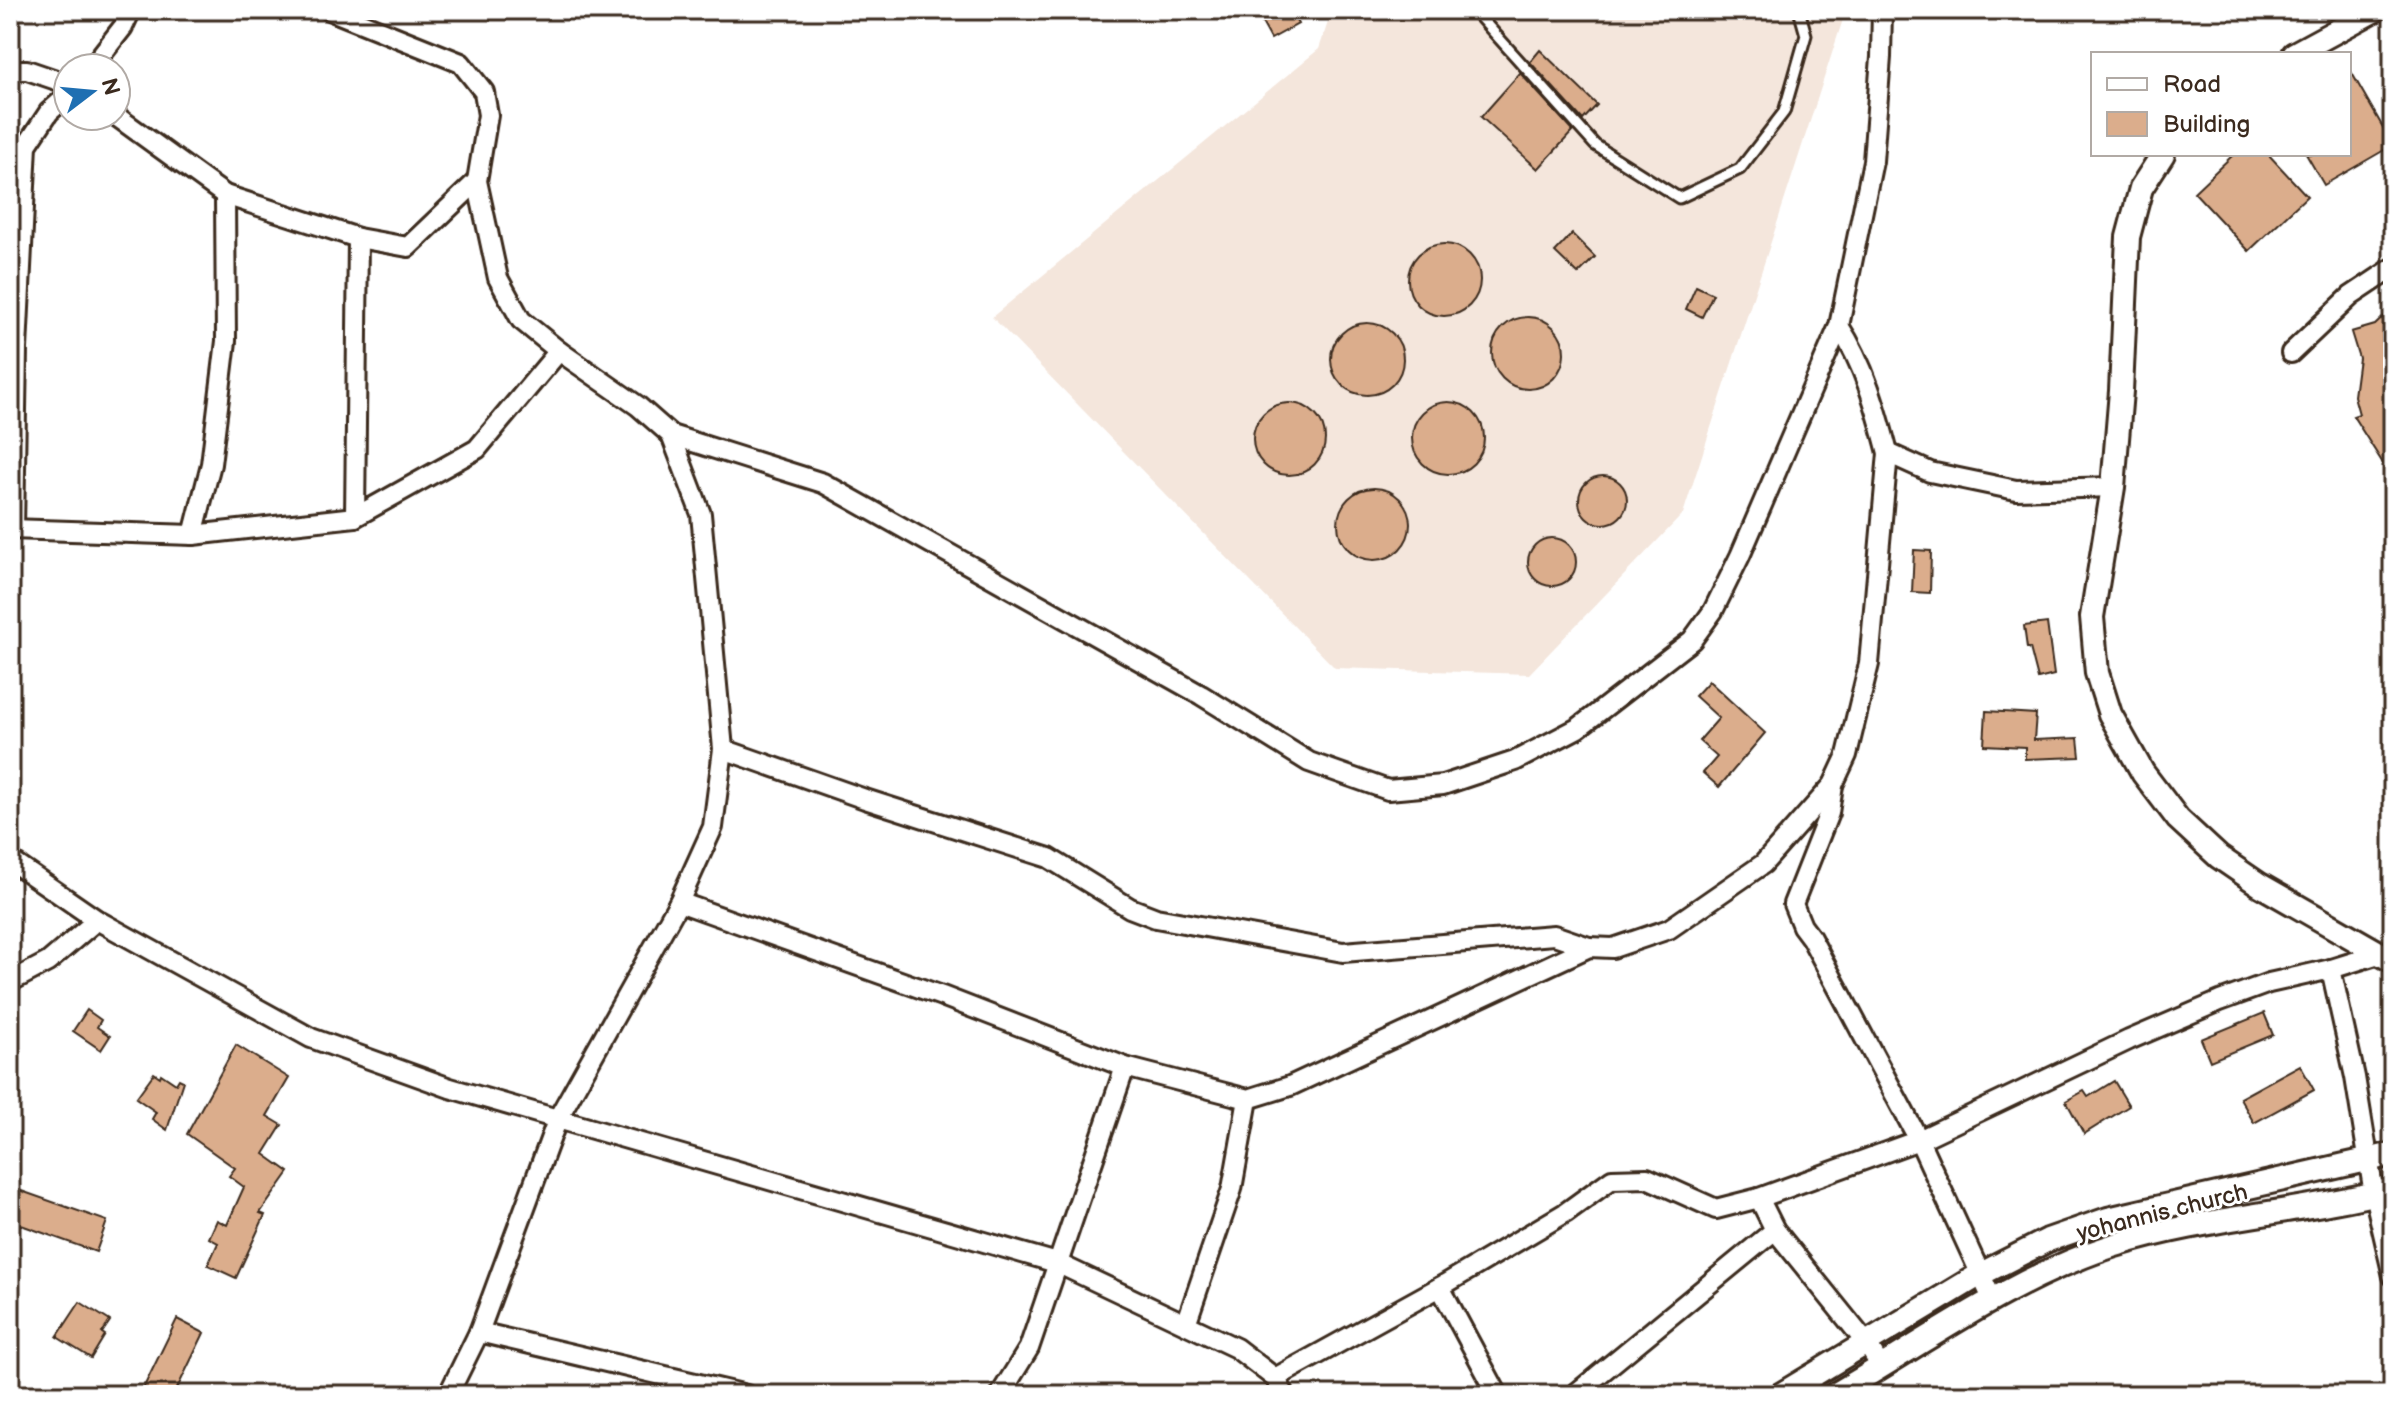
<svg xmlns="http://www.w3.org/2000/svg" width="2403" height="1405" font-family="'Balsamiq Sans',sans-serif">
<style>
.built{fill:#f4e6dc}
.building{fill:#dbad8c;stroke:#3b2a1e;stroke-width:2}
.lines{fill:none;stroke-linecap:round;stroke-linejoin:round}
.service-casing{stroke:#3b2a1e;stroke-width:15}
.minor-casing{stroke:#3b2a1e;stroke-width:24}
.tertiary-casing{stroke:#3b2a1e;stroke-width:28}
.service{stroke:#fff;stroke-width:9}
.minor{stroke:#fff;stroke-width:18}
.tertiary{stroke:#fff;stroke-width:22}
.labels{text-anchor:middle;stroke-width:6;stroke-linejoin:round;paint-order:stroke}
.street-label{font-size:24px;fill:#3b2a1e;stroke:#fff}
</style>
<rect width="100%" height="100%" fill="#fff"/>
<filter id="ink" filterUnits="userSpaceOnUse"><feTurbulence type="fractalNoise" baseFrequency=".0125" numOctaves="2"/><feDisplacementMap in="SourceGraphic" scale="16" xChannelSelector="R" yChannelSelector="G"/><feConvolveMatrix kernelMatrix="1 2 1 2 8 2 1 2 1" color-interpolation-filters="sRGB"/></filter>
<g filter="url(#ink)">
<path class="built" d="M1332,10H1846L1683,514L1529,674L1335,668L992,317L1319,49Z"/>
<g class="building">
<path d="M1255,10H1290L1298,24L1271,39Z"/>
<path d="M1540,50L1597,105L1583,120L1530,62Z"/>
<path d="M2349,68L2393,145L2324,185L2306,154H2349Z"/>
<path d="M1520,73L1573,131L1538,169L1481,117Z"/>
<path d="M2234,154H2268L2307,196L2249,251L2194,192Z"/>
<path d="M1572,234L1595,257L1578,274L1555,252Z"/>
<circle cx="1444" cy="280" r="36"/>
<path d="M1696,286L1713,294L1702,317L1686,309Z"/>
<path d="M2393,308V479L2353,416L2359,414L2354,396L2359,358L2351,332L2375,325Z"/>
<circle cx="1528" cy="353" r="36"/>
<circle cx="1367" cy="359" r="36"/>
<circle cx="1448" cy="438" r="36"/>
<circle cx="1289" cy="439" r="36"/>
<circle cx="1603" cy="500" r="24"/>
<circle cx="1374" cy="524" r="36"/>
<circle cx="1552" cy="562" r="24"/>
<path d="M1914,550L1931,551L1930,593L1912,592Z"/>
<path d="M2047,623L2054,675L2038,679L2030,648H2027L2024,626Z"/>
<path d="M1709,681L1765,733L1719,787L1703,773L1717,757L1699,741L1719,718L1695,696Z"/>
<path d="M1986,711L2036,714L2034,740L2078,738L2080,757L2025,759V747L1984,745Z"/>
<path d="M87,1010L101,1020L97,1027L110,1036L101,1050L73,1031Z"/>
<path d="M2264,1013L2273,1035L2210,1061L2201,1039Z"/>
<path d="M236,1045L289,1078L267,1116L282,1125L264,1154L289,1172L260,1213L265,1215L236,1278L208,1265L218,1243L209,1238L217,1220L227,1225L244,1187L229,1176L235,1168L187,1134Z"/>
<path d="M2300,1065L2314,1090L2254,1123L2240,1098Z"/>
<path d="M154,1073L160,1077L161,1074L176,1084L179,1079L183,1081L167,1130L152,1119L156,1112L136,1098Z"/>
<path d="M2114,1081L2129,1106L2084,1134L2066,1101L2084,1091L2088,1097Z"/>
<path d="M10,1187L107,1221L96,1252L10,1221Z"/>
<path d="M80,1302L110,1321L102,1333L105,1335L91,1358L57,1337Z"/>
<path d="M177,1319L204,1333L174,1395H140Z"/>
</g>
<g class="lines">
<defs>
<path id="service" d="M1477,10L1479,16L1595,145L1679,198L1740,169L1784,112L1806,35L1799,10"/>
<g id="minor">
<path d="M329,10L461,63L484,92L488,115L477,181L498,278L521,320L559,351L638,406L671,435L823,483L1201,695L1309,762L1388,790L1443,785L1515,761L1578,728L1692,640L1713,611L1740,556L1839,326L1873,161L1881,57L1882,10"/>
<path d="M91,68L123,27L131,10"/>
<path d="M10,70H27L68,84"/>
<path d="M116,116L225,195L358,238L408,247L477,181"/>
<path d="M1839,326C1864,364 1877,410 1888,453"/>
<path d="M2291,353L2351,296L2393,268"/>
<path d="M355,517L358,238"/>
<path d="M10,529L193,535L355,517L477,449L559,351"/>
<path d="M14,529L17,349L27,145L49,112L68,95"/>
<path d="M193,535L211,464L226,341L225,195"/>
<path d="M723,749L865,799L1049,858L1130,908L1156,918L1343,952L1554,935L1589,947"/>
<path d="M1833,785L1829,813L1793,904L1802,926L1811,938L1919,1140L1992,1299"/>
<path d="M10,860L97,920L311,1038L450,1088L1057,1263L1236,1348L1275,1378L1285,1395"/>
<path d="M679,902L942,996L1125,1067L1248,1099L1290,1086L1589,947L1613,948L1669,929L1763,864L1833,785L1847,755L1869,664L1888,453L1930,472L2016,490L2113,487"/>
<path d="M2331,969L2355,1077L2374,1194L2393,1276"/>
<path d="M10,982L48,962L97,920"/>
<path d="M1759,1198L1775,1230L1867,1344L1881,1367"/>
<path d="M1440,1287L1498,1395"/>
<path d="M1186,1324L1232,1189L1248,1099"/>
<path d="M479,1332L746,1395"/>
<path d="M1275,1378L1440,1287L1565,1213L1612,1179L1647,1178L1716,1209L1759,1198L1919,1140L2129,1040L2220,1001L2269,983L2331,969L2379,954"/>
<path d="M448,1395L479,1332L558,1118L679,902L713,827L723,749L701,514L671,435"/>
<path d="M1000,1395L1029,1348L1125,1067"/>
<path d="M1574,1395L1775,1230"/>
</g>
<g id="tertiary">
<path d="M2294,54L2375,10"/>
<path d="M2163,154L2141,188L2128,237L2121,391L2113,487L2092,617L2097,673L2110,714L2143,773L2178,819L2219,857L2260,885L2393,961"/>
<path d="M1780,1395L1979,1275L2048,1240L2108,1219L2393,1154"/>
<path d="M1834,1395C1925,1342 2011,1279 2112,1246C2203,1217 2301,1213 2393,1189"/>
</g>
</defs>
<use href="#service" class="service-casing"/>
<use href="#minor" class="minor-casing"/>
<use href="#tertiary" class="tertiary-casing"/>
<use href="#service" class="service"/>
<use href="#minor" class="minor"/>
<use href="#tertiary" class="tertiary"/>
</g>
</g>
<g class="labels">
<g class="street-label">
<text transform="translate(2162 1212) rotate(-14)" y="8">yohannis church</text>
</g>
</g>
<rect width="2403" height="1405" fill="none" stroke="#fff" stroke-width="40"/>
<rect x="20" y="20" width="2363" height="1365" fill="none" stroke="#3b2a1e" stroke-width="3" filter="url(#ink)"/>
<rect x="2091" y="52" width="260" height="104" fill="#ffffff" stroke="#b1aaa5" stroke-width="2"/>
<rect x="2107" y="78" width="40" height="12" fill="#ffffff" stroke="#b1aaa5" stroke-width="2"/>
<text x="2163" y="92" font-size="24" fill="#3b2a1e">Road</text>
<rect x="2107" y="112" width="40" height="24" fill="#dbad8c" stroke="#b1aaa5" stroke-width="2"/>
<text x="2163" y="132" font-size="24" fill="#3b2a1e">Building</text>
<g transform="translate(92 92) rotate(74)"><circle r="38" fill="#ffffff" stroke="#b1aaa5" stroke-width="2"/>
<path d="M0-6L14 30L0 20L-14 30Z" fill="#1f6fb2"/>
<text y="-12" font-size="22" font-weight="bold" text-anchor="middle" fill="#3b2a1e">N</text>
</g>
</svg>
